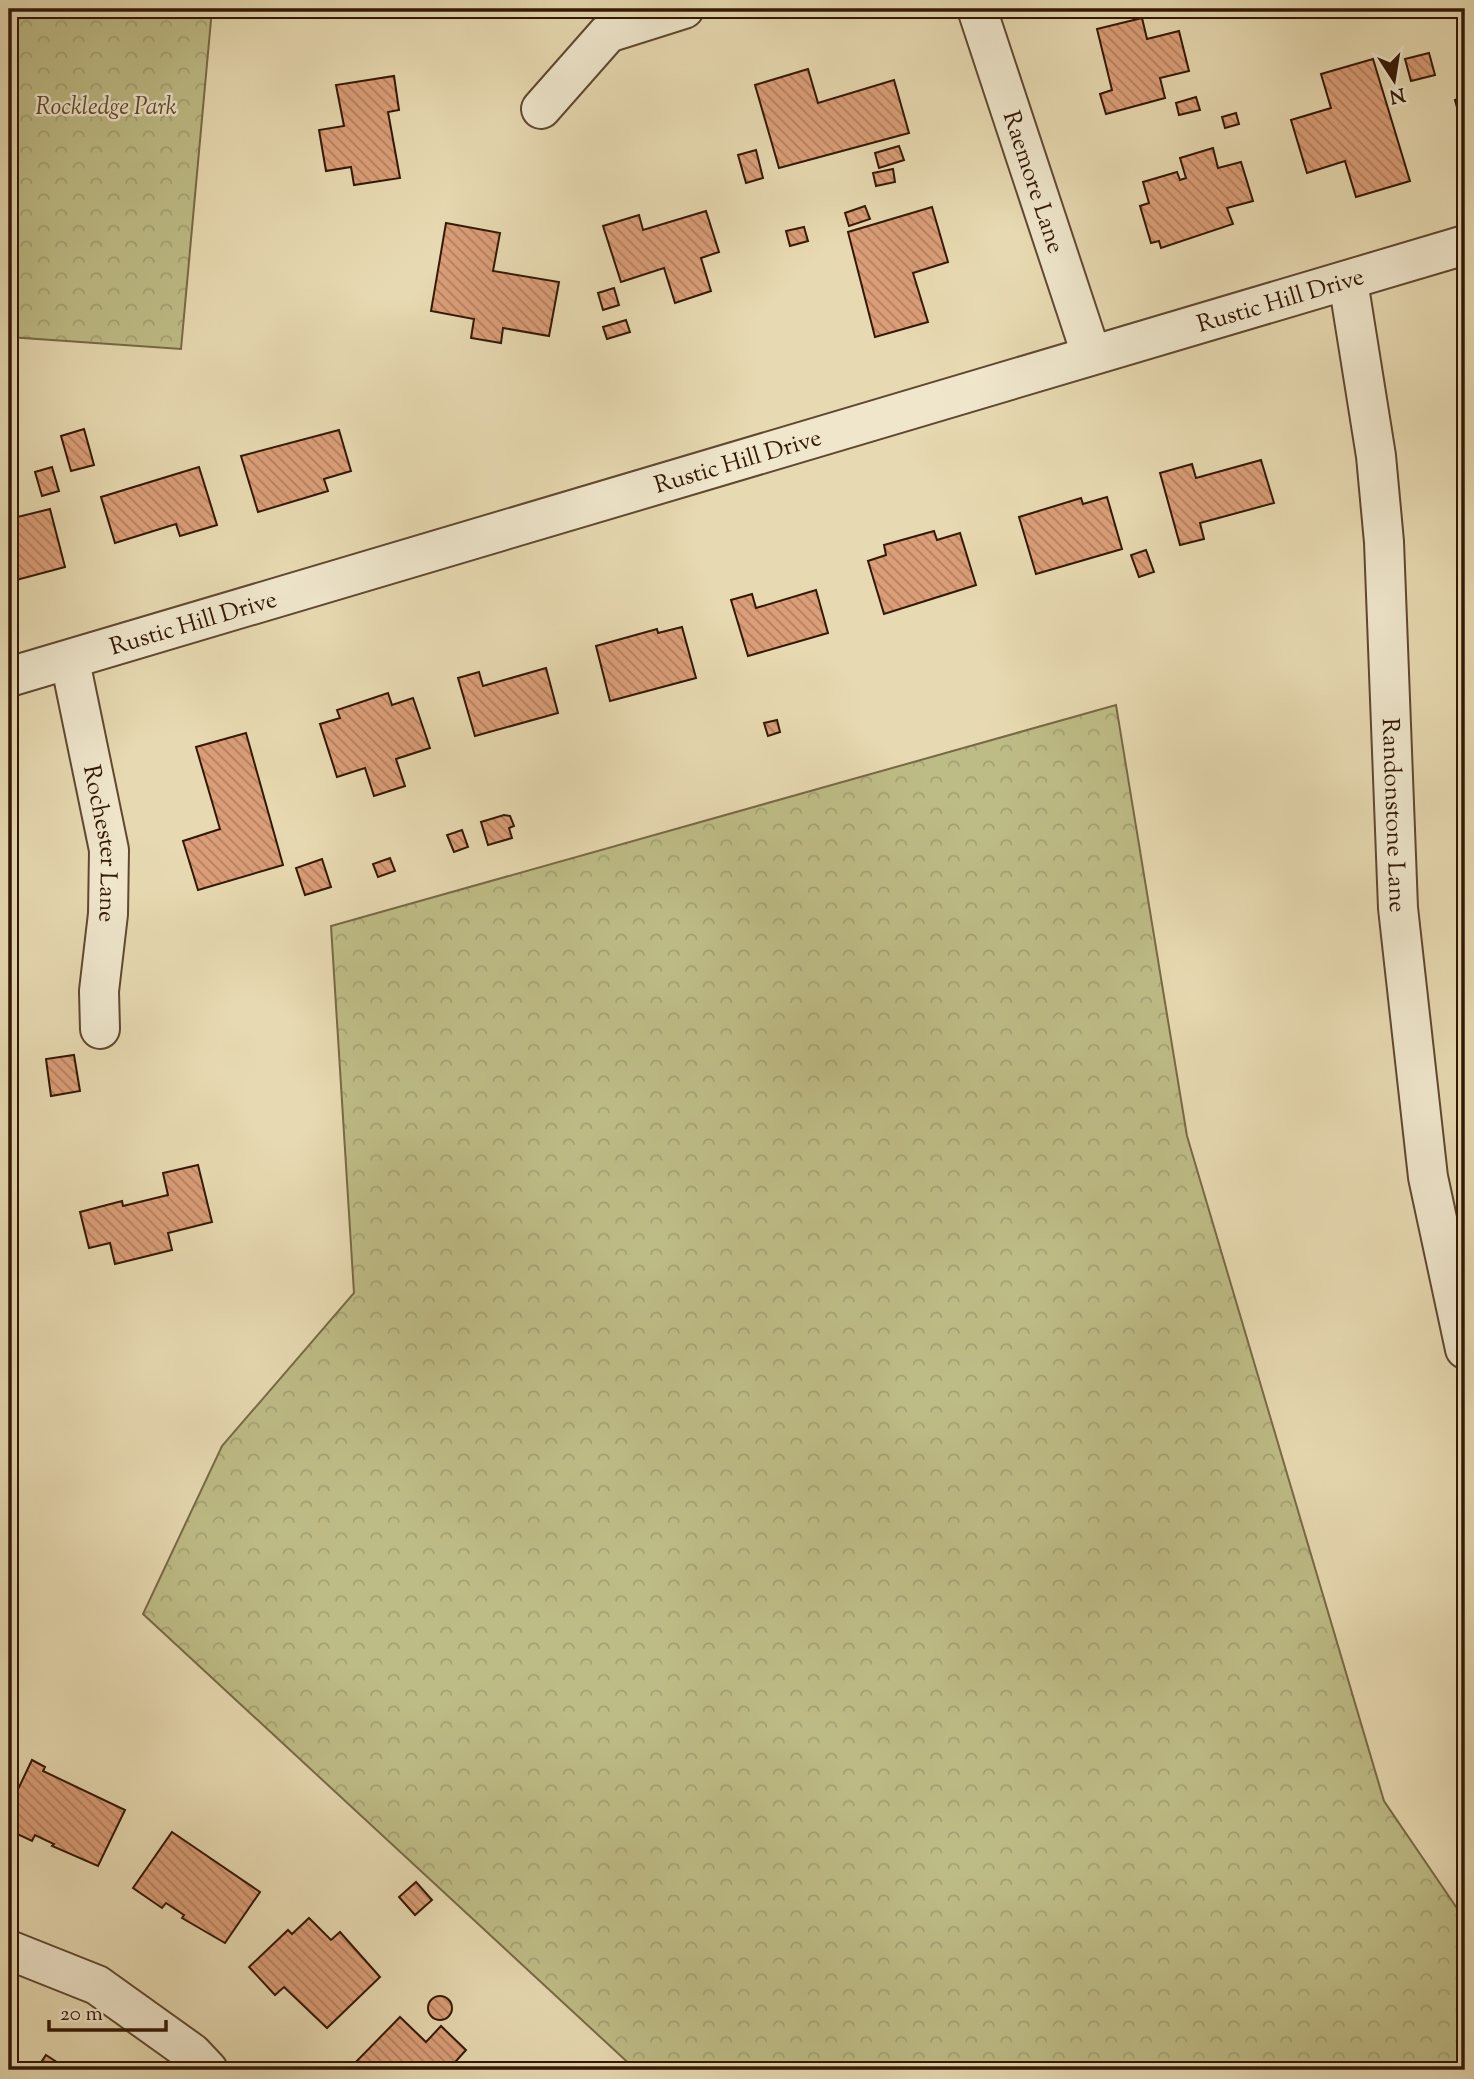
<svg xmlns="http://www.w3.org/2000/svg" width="1474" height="2079" font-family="'Sorts Mill Goudy',serif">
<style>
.forest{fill:url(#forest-crowns);stroke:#786a46;stroke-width:2}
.building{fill:url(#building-back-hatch);stroke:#331805;stroke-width:2}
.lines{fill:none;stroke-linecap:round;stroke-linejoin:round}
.minor-casing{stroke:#604830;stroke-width:42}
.minor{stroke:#efe6cc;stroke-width:38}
.labels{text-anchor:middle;stroke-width:5;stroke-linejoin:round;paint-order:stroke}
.park-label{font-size:24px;font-style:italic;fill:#5d492c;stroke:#efe6cc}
.street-label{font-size:24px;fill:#331805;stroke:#efe6cc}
</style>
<defs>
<pattern id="forest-crowns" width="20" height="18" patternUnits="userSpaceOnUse" patternTransform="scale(1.75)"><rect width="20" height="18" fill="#bebc86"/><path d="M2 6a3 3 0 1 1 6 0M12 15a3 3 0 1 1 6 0" fill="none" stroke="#a4a172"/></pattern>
<pattern id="building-back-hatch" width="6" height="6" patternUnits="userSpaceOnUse" patternTransform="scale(1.75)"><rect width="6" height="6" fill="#db9e78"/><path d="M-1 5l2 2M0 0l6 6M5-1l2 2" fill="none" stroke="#b28060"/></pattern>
</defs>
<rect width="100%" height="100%" fill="#e7d9b1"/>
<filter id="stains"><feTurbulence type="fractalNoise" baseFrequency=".00286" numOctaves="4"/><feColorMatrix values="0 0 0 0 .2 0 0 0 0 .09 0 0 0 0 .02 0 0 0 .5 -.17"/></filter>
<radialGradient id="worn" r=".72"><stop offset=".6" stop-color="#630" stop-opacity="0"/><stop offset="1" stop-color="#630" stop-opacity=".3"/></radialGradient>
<g class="forest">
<path d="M9,9H212L181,349L9,337Z"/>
<path d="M1116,705L1187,1136L1384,1801L1465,1920V2070H636L143,1614L222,1446L354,1293L331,926Z"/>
</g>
<g class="building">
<path d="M1142,18L1147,39L1179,31L1189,71L1160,78L1165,98L1106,114L1100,94L1112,90L1097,29Z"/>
<path d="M1429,53L1435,75L1411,81L1405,59Z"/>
<path d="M1373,59L1410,181L1356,197L1345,161L1307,173L1291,120L1331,108L1321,74Z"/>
<path d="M808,69L818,103L894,80L909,133L779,168L755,85Z"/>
<path d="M394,76L399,110L388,112L400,178L354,185L351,167L326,171L319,130L344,126L336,85Z"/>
<path d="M1196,97L1200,110L1179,115L1176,103Z"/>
<path d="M1465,97V137L1455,100Z"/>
<path d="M1236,113L1239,124L1225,128L1222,117Z"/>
<path d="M899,146L904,160L879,168L875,153Z"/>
<path d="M1213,148L1218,168L1241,162L1253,201L1227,208L1233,224L1161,248L1159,241L1151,243L1140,206L1149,203L1143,182L1177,172L1180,180L1186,178L1180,158Z"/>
<path d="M756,150L763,178L746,183L738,155Z"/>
<path d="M893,169L895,182L876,186L873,173Z"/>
<path d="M865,206L870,219L849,226L845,213Z"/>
<path d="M932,207L948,262L913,273L928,322L875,337L848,232Z"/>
<path d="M706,211L719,252L701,258L711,291L675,303L664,268L621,282L603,226L639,215L643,230Z"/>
<path d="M446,223L500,233L493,271L559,282L549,336L503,328L501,343L471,338L474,319L431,311Z"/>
<path d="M804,227L808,241L790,246L786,231Z"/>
<path d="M614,288L619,305L603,310L598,293Z"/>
<path d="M626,320L630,332L607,339L603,327Z"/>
<path d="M84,429L94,465L71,471L61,436Z"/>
<path d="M339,430L351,471L324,479L328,491L258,512L241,456Z"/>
<path d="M1261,460L1274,503L1200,523L1204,539L1180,545L1160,473L1192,464L1196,478Z"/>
<path d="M52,467L59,491L42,496L35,472Z"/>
<path d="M199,467L217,525L180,536L176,524L115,543L101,497Z"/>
<path d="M1107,497L1122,549L1036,574L1019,517L1081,498L1083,504Z"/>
<path d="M50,509L65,567L9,582V519Z"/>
<path d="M934,531L937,540L960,533L976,585L884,614L868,561L886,555L884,545Z"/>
<path d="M1146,550L1154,572L1139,577L1131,555Z"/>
<path d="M816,590L828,633L748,656L731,600L752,594L756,608Z"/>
<path d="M682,627L696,678L610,701L596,646L657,629L658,633Z"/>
<path d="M546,668L558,713L475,736L458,678L479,672L483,686Z"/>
<path d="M388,693L392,705L413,698L430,748L396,759L405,786L374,796L365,768L337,777L320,724L340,718L337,710Z"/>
<path d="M777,720L780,732L768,736L764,723Z"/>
<path d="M246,733L283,865L198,890L183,841L220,829L196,747Z"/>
<path d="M504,815L510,816L514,826L509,828L512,838L488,845L481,822Z"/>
<path d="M462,830L468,847L454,852L447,835Z"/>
<path d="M390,858L395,871L378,877L373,864Z"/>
<path d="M322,859L331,887L305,895L296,868Z"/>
<path d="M74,1055L80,1091L51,1096L46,1059Z"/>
<path d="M198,1165L212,1222L168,1233L172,1250L115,1264L110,1243L89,1248L80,1212L122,1201L123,1206L168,1195L163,1173Z"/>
<path d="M32,1760L45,1767L43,1771L125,1810L98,1866L52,1846L54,1844L35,1835L32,1841L9,1830V1808Z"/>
<path d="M172,1832L260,1892L225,1943L182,1918L184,1915L166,1903L162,1908L133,1888Z"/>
<path d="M416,1882L432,1900L415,1915L399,1897Z"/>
<path d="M309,1918L331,1940L340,1932L380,1977L327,2028L284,1987L275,1995L249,1967L288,1930L292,1934Z"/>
<circle cx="440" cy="2008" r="12"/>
<path d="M400,2017L426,2042L441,2026L466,2050L448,2070H348Z"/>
<path d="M46,2055L69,2070H36Z"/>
</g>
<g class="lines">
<defs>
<g id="minor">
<path id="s1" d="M977,9L1091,354"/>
<path d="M541,109L608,33L684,9"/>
<path id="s2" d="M1348,281L1376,456L1384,542L1398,908L1428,1177L1465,1349"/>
<path id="s3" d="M70,661L109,850L108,914L99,991L100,1029"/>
<path id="s4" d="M9,677L1465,245"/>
<path d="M9,1950L97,1985L192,2053L208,2070"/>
</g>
</defs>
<use href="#minor" class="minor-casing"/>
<use href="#minor" class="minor"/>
</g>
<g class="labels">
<g class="park-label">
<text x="106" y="114">Rockledge Park</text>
</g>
<g class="street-label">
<text dy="8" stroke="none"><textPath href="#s1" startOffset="182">Raemore Lane</textPath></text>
<text dy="8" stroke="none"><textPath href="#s4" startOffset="1326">Rustic Hill Drive</textPath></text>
<text dy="8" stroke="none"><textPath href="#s4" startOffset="760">Rustic Hill Drive</textPath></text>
<text dy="8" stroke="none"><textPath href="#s4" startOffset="192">Rustic Hill Drive</textPath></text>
<text dy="8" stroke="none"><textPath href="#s2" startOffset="537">Randonstone Lane</textPath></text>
<text dy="8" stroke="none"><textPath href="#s3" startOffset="186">Rochester Lane</textPath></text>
</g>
</g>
<rect width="1474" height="2079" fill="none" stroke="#e7d9b1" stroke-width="35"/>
<rect x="10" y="10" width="1453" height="2058" fill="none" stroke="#331805" stroke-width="3.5"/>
<rect x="18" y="18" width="1439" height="2044" fill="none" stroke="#331805" stroke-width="2"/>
<g transform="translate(1394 80) rotate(168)" stroke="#efe6cc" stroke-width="5" paint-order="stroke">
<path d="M0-5L12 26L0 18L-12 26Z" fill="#331805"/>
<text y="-10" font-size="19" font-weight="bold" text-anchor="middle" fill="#331805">N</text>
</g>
<path d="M49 2020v10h117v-10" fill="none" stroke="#331805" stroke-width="3.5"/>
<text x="60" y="2020" font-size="21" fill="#331805" stroke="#efe6cc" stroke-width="5" paint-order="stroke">20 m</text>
<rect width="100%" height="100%" filter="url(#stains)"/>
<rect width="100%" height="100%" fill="url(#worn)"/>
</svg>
